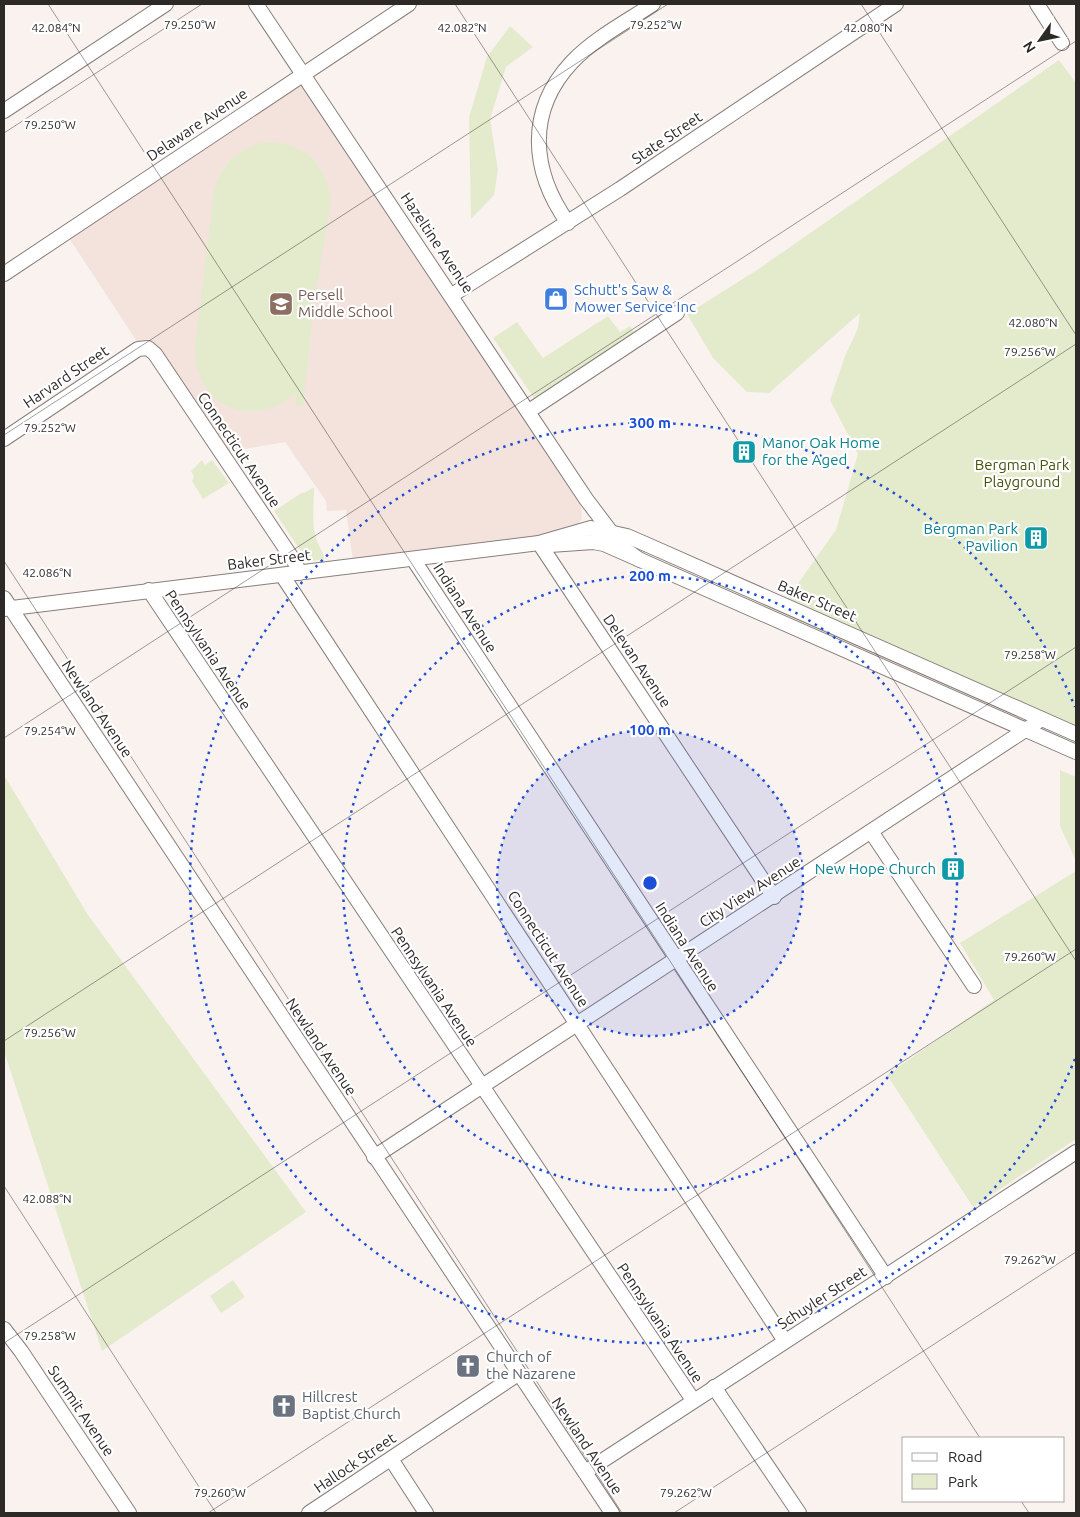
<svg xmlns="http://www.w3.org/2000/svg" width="1080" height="1517" font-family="Ubuntu,sans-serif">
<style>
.built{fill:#f3e3dc}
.green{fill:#e4ebcd}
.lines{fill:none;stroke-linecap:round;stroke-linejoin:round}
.minor-casing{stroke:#867f7c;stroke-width:16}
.minor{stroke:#fff;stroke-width:14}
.ticks{fill:none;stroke:#2c2927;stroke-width:1;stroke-opacity:0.45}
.ring{fill:none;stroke:#1d4ed8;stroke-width:2.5;stroke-dasharray:2.5 5}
.labels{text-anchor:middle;stroke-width:4.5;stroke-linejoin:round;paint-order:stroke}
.street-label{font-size:15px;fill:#2c2927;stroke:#fff}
.shop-label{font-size:15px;fill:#366cbe;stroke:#fff;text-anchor:start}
.education-label{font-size:15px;fill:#785e54;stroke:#fff;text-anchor:start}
.culture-label{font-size:15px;fill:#0d838f;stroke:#fff;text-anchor:end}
.park-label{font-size:15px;fill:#49530e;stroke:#fff}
.worship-label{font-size:15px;fill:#5b616d;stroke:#fff;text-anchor:start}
.ticks-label{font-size:12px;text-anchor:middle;fill:#2c2927;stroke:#fff;stroke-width:4.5;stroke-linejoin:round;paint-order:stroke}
.centre{fill:#1d4ed8;stroke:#fff;stroke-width:2.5}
.ring-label{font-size:15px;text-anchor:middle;font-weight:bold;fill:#1d4ed8;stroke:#fff;stroke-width:4.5;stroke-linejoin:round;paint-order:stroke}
</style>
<rect width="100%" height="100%" fill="#faf2ef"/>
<path class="built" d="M299,86H303L581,503L582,519L571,532L353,561L346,510L327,511L326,501L285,442L227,452L154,343L149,339L138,343L69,238Z"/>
<g class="green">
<path d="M510,26L533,47L506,67L490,119L498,170L494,195L471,219L469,117L487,57Z"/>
<path d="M1059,60L1076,83V730L784,603L836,530L858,454L830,400L845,356L858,328L860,313L769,393L747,392L713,358L687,314L757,270Z"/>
<path d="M266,142C305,142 326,163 331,201L314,303L303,406H295L296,393C253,432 192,405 195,346L214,190C222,164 238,147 266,142Z"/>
<path d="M608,316L620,332L630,326L636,335L536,401L493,338L517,322L543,358Z"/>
<path d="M202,460L205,465L212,460L229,483L203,499L192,481L194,476L191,471Z"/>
<path d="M314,487C314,504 311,525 317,541C320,549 322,548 324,559L308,562L274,511L303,492L304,493Z"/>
<path d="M1060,770L1076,777V861L1060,826Z"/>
<path d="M4,775L88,915L306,1212L102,1351L4,1051Z"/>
<path d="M1076,871V1139L973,1207L887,1075L994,1000L960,943Z"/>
<path d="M233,1280L245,1297L221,1313L210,1296Z"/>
</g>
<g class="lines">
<defs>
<g id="minor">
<path d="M256,4L586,499L623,548L640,560"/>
<path d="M1037,4L1062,43"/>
<path d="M4,111L166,4"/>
<path d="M568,223C531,171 526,111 572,62C595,38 626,22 653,4"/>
<path d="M4,274L409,4"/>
<path d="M452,295L620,189L896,4"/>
<path d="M529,411L677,313"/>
<path d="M4,439L138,349L148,348L155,354L296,564L299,573"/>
<path d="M539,543L774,897"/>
<path d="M550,545L593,542L604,544L1076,752"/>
<path d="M413,559L886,1277"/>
<path d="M282,575L785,1341"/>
<path d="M149,590L693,1400"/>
<path d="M4,598L612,1513"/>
<path d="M4,609L539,543L591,528L627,536L650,546L1076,734"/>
<path d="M872,833L974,986"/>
<path d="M374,1157L1042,719"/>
<path d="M4,1329L21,1351L129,1513"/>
<path d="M714,1387L799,1513"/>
<path d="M391,1459L426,1513"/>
<path d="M585,1472L1076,1152"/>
<path d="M309,1513L518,1374"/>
</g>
</defs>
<use href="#minor" class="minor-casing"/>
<use href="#minor" class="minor"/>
</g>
<path class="ticks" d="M48,4L980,1438M455,4L1076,961M861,4L1076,335M4,133L202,4M4,435L668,4M4,561L622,1513M4,738L1076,41M4,1041L1076,344M4,1186L216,1513M4,1343L1076,647M1021,1501L1029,1513M208,1513L1076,949M674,1513L1076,1252"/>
<circle cx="650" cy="883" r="153" fill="#1d4ed8" fill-opacity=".12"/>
<g class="ring">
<circle cx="650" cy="883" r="153"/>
<circle cx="650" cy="883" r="307"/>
<path d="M1075 1059A460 460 0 1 1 1075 707"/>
</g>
<defs>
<symbol id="shop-square" viewBox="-11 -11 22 22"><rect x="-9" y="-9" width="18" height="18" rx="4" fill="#3f7fe0" stroke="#fff"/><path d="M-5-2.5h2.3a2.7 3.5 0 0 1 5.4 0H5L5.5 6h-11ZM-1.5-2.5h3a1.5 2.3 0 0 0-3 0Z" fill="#fff"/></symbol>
<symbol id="school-square" viewBox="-11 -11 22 22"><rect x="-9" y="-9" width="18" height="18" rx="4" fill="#8d6e63" stroke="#fff"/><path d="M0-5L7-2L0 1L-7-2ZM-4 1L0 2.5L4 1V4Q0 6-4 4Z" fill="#fff"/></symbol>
<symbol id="building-square" viewBox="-11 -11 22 22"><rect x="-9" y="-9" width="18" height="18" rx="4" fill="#0f9aa8" stroke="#fff"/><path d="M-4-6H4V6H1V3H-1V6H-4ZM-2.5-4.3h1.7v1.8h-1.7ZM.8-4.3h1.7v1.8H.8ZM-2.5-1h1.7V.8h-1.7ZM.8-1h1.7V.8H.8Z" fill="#fff"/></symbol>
<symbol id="church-square" viewBox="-11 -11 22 22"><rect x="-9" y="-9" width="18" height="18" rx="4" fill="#6b7280" stroke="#fff"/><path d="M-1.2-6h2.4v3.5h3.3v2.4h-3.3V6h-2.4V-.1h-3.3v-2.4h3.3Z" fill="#fff"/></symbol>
</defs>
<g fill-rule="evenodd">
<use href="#shop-square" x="542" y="285" width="28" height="28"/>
<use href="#school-square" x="267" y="290" width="28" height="28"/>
<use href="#building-square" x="730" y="438" width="28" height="28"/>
<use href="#building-square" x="1022" y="524" width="28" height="28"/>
<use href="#building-square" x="939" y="855" width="28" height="28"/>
<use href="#church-square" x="454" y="1352" width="28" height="28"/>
<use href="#church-square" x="270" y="1392" width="28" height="28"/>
</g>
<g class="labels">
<g class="street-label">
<text transform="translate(197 125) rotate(-34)" y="5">Delaware Avenue</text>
<text transform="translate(667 138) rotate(-34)" y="5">State Street</text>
<text transform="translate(437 243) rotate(56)" y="5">Hazeltine Avenue</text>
<text transform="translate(66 377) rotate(-34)" y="5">Harvard Street</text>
<text transform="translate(239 450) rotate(56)" y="5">Connecticut Avenue</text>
<text transform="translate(269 560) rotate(-7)" y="5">Baker Street</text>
<text transform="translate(817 601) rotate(23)" y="5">Baker Street</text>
<text transform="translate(465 608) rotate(57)" y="5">Indiana Avenue</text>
<text transform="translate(208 650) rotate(56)" y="5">Pennsylvania Avenue</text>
<text transform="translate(637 661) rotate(56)" y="5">Delevan Avenue</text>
<text transform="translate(97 709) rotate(56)" y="5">Newland Avenue</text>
<text transform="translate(750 892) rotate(-33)" y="5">City View Avenue</text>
<text transform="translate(687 947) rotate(57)" y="5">Indiana Avenue</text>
<text transform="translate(548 949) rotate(57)" y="5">Connecticut Avenue</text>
<text transform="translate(434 987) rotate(56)" y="5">Pennsylvania Avenue</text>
<text transform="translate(321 1047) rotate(56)" y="5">Newland Avenue</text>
<text transform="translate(822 1298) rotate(-33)" y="5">Schuyler Street</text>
<text transform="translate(660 1323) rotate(56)" y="5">Pennsylvania Avenue</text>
<text transform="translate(81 1411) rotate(56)" y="5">Summit Avenue</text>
<text transform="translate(587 1446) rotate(56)" y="5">Newland Avenue</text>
<text transform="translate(355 1463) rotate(-34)" y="5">Hallock Street</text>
</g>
<g class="shop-label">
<text x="574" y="295">Schutt's Saw &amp;<tspan x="574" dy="17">Mower Service Inc</tspan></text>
</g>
<g class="education-label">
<text x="298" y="300">Persell<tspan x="298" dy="17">Middle School</tspan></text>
</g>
<g class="culture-label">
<text x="762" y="448" text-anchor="start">Manor Oak Home<tspan x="762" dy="17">for the Aged</tspan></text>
<text x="1018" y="534">Bergman Park<tspan x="1018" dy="17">Pavilion</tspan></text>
<text x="936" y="874">New Hope Church</text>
</g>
<g class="park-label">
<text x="1022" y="470">Bergman Park<tspan x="1022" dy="17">Playground</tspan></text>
</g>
<g class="worship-label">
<text x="486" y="1362">Church of<tspan x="486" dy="17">the Nazarene</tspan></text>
<text x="302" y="1402">Hillcrest<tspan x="302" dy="17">Baptist Church</tspan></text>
</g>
</g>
<g class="ticks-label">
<text x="190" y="29">79.250°W</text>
<text x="656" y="29">79.252°W</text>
<text x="56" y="32">42.084°N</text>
<text x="462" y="32">42.082°N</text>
<text x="868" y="32">42.080°N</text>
<text x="50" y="129">79.250°W</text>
<text x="1033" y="327">42.080°N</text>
<text x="1030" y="356">79.256°W</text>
<text x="50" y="432">79.252°W</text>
<text x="47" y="577">42.086°N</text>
<text x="1030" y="659">79.258°W</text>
<text x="50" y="735">79.254°W</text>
<text x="1030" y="961">79.260°W</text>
<text x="50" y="1037">79.256°W</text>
<text x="47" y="1203">42.088°N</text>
<text x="1030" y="1264">79.262°W</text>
<text x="50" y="1340">79.258°W</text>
<text x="220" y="1497">79.260°W</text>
<text x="686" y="1497">79.262°W</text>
</g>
<circle cx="650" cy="883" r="8" class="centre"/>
<g class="ring-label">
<text x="650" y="428">300 m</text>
<text x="650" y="581">200 m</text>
<text x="650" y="735">100 m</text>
</g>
<rect width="1080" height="1517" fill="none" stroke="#2c2927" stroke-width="10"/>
<rect x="902" y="1437" width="162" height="65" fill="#ffffff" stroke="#aba9a9"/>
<rect x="912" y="1453" width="25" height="8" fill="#ffffff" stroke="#aba9a9"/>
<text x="948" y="1462" font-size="15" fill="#2c2927">Road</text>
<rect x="912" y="1474" width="25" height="15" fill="#e4ebcd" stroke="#aba9a9"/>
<text x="948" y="1487" font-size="15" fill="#2c2927">Park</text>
<g transform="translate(1040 40) rotate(237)" stroke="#ffffff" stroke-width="4" paint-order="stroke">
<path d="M0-4L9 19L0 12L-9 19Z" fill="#2c2927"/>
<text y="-8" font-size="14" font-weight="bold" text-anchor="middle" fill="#2c2927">N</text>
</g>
</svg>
